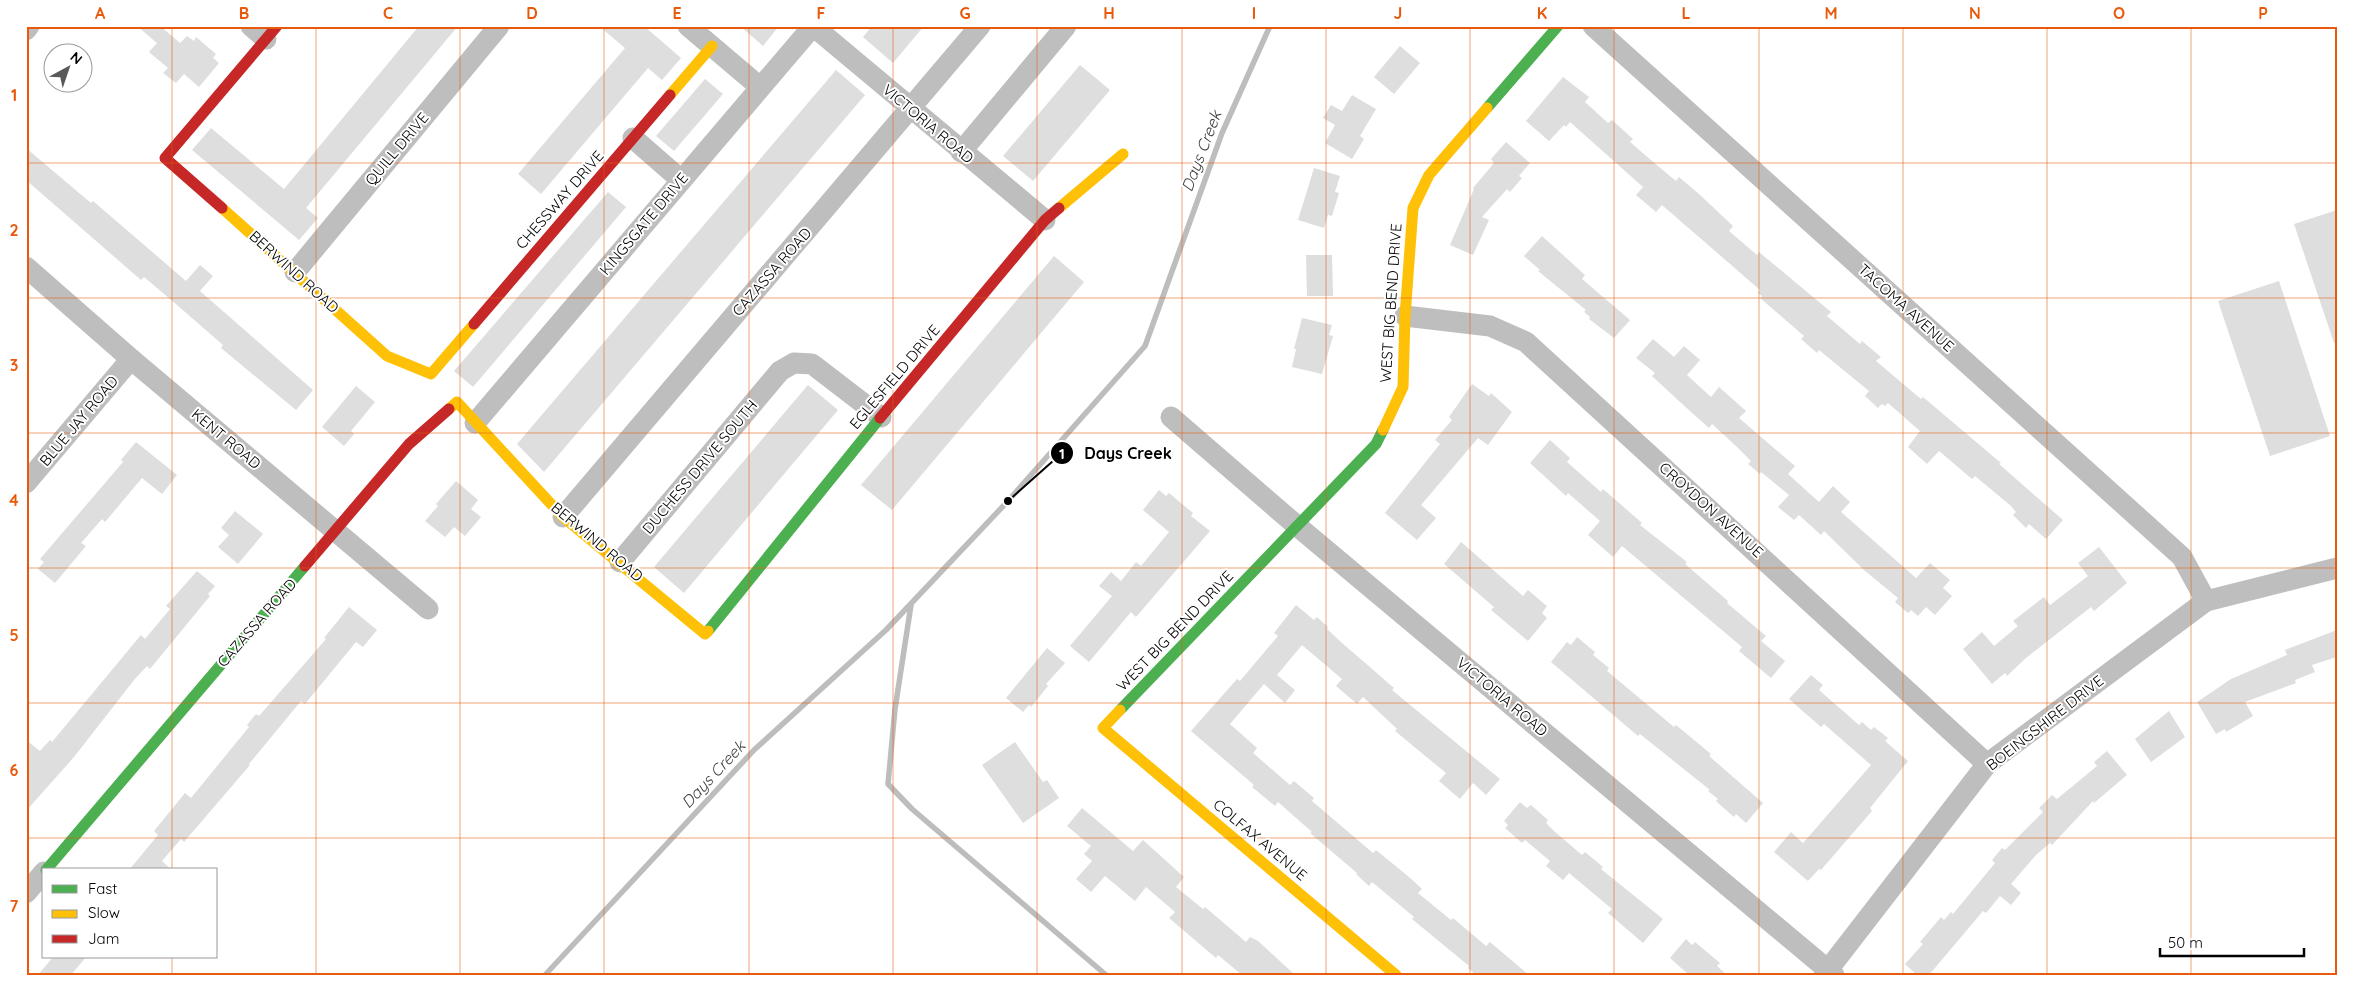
<svg xmlns="http://www.w3.org/2000/svg" width="2363" height="1001" font-family="Quicksand,sans-serif">
<style>
.lines{fill:none;stroke-linecap:round;stroke-linejoin:round}
.stream{stroke:#bdbdbd;stroke-width:5.5}
.building{fill:#dedede}
.street{stroke:#bebebe;stroke-width:21}
.fast{stroke:#4caf50;stroke-width:11}
.slow{stroke:#ffc107;stroke-width:11}
.jam{stroke:#c62828;stroke-width:11}
.grid{fill:none;stroke:#e8590c;stroke-width:1;stroke-opacity:0.55}
.labels{text-anchor:middle;stroke-width:4;stroke-linejoin:round;paint-order:stroke}
.street-label{font-size:15px;fill:#000;stroke:#fff}
.water-label{font-size:16px;font-style:italic;fill:#424242;stroke:#fff}
.leader{fill:none;stroke:#000;stroke-width:2}
.callout-dot{fill:#000;stroke:#fff;stroke-width:2}
.mark-label{font-size:15px;text-anchor:middle;font-weight:bold;fill:#fff}
.callout-label{font-size:16px;text-anchor:middle;font-weight:bold;fill:#000;stroke:#fff;stroke-width:4;stroke-linejoin:round;paint-order:stroke}
.neatline{fill:none;stroke:#e8590c;stroke-width:2}
.grid-label{font-size:16px;text-anchor:middle;font-weight:bold;fill:#e8590c}
</style>
<rect width="100%" height="100%" fill="#fff"/>
<g class="lines">
<g class="stream">
<path d="M911,605L895,709L888,784L912,809L1106,975"/>
<path d="M545,975L754,750L886,630L1008,501L1145,346L1222,133L1270,26"/>
</g>
</g>
<g class="building">
<path d="M137,26H160L180,43L187,36L194,41L196,37L216,54L213,58L219,63L199,87L184,74L176,83L163,73L168,68L149,52L157,43Z"/>
<path d="M419,26H458L306,208L318,218L299,240L192,150L211,128L284,189Z"/>
<path d="M599,26H644L681,58L662,80L648,68L541,194L518,174L625,48Z"/>
<path d="M740,26H779L763,46Z"/>
<path d="M872,26H924L893,63L863,37Z"/>
<path d="M1400,46L1420,63L1394,94L1374,77Z"/>
<path d="M1080,65L1110,90L1033,181L1003,156Z"/>
<path d="M836,70L865,95L544,472L517,444Z"/>
<path d="M1563,77L1589,97L1585,102L1608,123L1612,120L1633,139L1630,142L1652,161L1676,181L1679,177L1699,194L1733,226L1729,231L1757,255L1759,252L1831,312L1827,316L1860,344L1862,341L1881,357L1876,361L1921,399L1923,397L2001,463L1999,464L2063,520L2046,539L2029,524L2026,528L2013,515L2016,512L2011,506L1975,476L1972,479L1939,451L1927,464L1908,447L1920,431L1888,403L1885,406L1882,404L1878,408L1865,396L1869,391L1819,350L1817,353L1801,339L1804,336L1760,298L1762,296L1758,293L1760,290L1662,205L1656,212L1636,195L1643,187L1570,122L1566,127L1564,125L1549,141L1526,121Z"/>
<path d="M705,79L723,94L674,151L656,136Z"/>
<path d="M1352,95L1376,109L1360,136L1364,139L1352,159L1325,143L1335,125L1323,118L1331,105L1342,111Z"/>
<path d="M1506,142L1530,163L1519,176L1522,178L1510,192L1507,189L1482,217L1489,220L1473,255L1450,245L1474,189L1473,188L1494,163L1491,159Z"/>
<path d="M26,148L91,203L93,201L186,281L200,265L213,276L200,291L313,390L296,410L221,348L223,345L177,305L144,277L141,280L26,180Z"/>
<path d="M1314,168L1340,176L1335,192L1339,193L1332,216L1328,215L1324,228L1298,220Z"/>
<path d="M608,192L626,207L473,387L454,371Z"/>
<path d="M2337,210V342L2334,343L2294,224Z"/>
<path d="M1542,236L1585,275L1582,279L1630,320L1614,338L1589,319L1590,317L1584,312L1586,310L1538,271L1540,270L1524,256Z"/>
<path d="M1306,255H1332L1333,296H1307Z"/>
<path d="M1054,256L1084,282L892,510L861,485Z"/>
<path d="M2279,281L2330,436L2270,456L2218,301Z"/>
<path d="M1302,318L1332,325L1329,335L1333,336L1322,374L1292,367L1296,349H1294Z"/>
<path d="M1653,339L1674,357L1684,346L1700,360L1687,375L1711,397L1719,387L1746,411L1739,418L1795,466L1788,474L1819,502L1833,486L1850,502L1841,512L1916,578L1930,563L1950,580L1943,588L1952,596L1935,615L1926,607L1918,616L1911,610L1908,613L1895,602L1898,598L1864,570L1824,531L1821,535L1799,515L1794,520L1778,507L1789,495L1761,472L1760,474L1748,464L1751,461L1737,447L1712,424L1709,428L1680,402L1652,376L1655,373L1636,358Z"/>
<path d="M1472,384L1489,396L1491,393L1512,412L1488,445L1478,438L1421,505L1436,518L1417,540L1385,513L1440,444L1435,440L1452,420L1449,417Z"/>
<path d="M808,385L838,410L684,593L654,567Z"/>
<path d="M356,386L375,402L351,431L354,434L344,446L322,427Z"/>
<path d="M1550,440L1570,458L1567,462L1601,492L1603,489L1642,523L1640,525L1687,562L1685,564L1728,601L1727,603L1766,636L1761,641L1785,661L1771,678L1739,651L1742,647L1622,546L1613,557L1588,535L1600,521L1568,493L1566,496L1530,463Z"/>
<path d="M136,442L177,475L162,494L142,478L105,522L102,519L81,543L86,546L55,583L38,569L44,562L40,559L123,462L121,460Z"/>
<path d="M456,481L478,500L471,509L481,517L465,536L454,527L445,537L425,521L438,506L436,504Z"/>
<path d="M1159,490L1166,496L1169,493L1193,513L1191,516L1210,531L1136,617L1131,612L1089,662L1070,646L1112,596L1099,586L1111,572L1121,581L1136,562L1141,566L1169,532L1143,510Z"/>
<path d="M235,511L263,534L238,564L218,547L229,535L221,528Z"/>
<path d="M1461,542L1523,596L1528,590L1547,606L1542,613L1547,618L1528,641L1491,610L1494,607L1444,564Z"/>
<path d="M2099,547L2127,583L2094,611L2091,607L2026,658L2007,676L2005,673L1992,684L1963,649L1982,632L1994,646L2018,626L2013,621L2044,597L2050,605L2088,576L2078,563Z"/>
<path d="M197,571L215,586L208,594L210,596L150,669L147,666L134,680L74,757L26,811V740L40,751L50,740L52,742L141,635L145,639L170,609L166,606Z"/>
<path d="M1296,605L1314,620L1317,617L1328,627L1327,629L1341,642L1394,688L1392,690L1500,779L1486,795L1473,783L1460,799L1439,781L1446,773L1395,731L1397,729L1363,697L1357,704L1336,686L1342,679L1302,645L1277,675L1295,690L1285,703L1264,684L1230,724L1257,748L1253,753L1290,785L1294,781L1314,798L1312,801L1373,853L1376,850L1409,877L1422,889L1418,893L1451,920L1453,918L1486,946L1490,942L1529,975H1476L1468,968L1469,966L1412,919L1414,917L1372,882L1369,886L1356,874L1357,873L1310,833L1312,832L1278,802L1275,806L1252,787L1254,785L1191,731L1237,679L1240,681L1278,636L1274,633Z"/>
<path d="M349,607L377,630L363,647L356,642L305,704L301,701L249,764L250,765L184,842L181,839L162,861L172,870H129L158,835L154,831L185,793L191,798L249,727L247,725L256,714L259,716L273,700L326,639L324,638Z"/>
<path d="M2337,630V657L2312,665L2315,672L2295,680L2296,683L2245,702L2253,716L2226,732L2225,729L2216,734L2197,702L2231,679L2287,655L2285,650Z"/>
<path d="M1577,637L1595,652L1593,655L1609,668L1607,671L1674,727L1676,725L1711,754L1709,756L1763,803L1746,823L1736,814L1734,817L1716,801L1718,799L1708,791L1710,790L1640,734L1638,736L1551,662L1567,642L1571,645Z"/>
<path d="M1047,648L1065,663L1046,684L1048,686L1031,707L1029,705L1023,712L1006,698Z"/>
<path d="M1811,675L1823,685L1819,690L1859,725L1862,722L1871,730L1874,727L1888,738L1885,741L1908,761L1870,808L1872,811L1821,870L1819,869L1808,881L1774,852L1791,832L1803,843L1871,765L1824,724L1821,727L1789,699Z"/>
<path d="M2169,711L2185,737L2151,762L2135,739Z"/>
<path d="M1015,742L1043,782L1047,780L1059,798L1023,823L982,765Z"/>
<path d="M2107,751L2127,775L2094,803L2093,801L2052,845L2050,843L2036,855L2011,884L2021,893L2011,905L2000,896L1986,913L1983,911L1929,975H1917L1905,964L1923,944L1920,942L1941,917L1944,920L1951,912L1953,914L1995,863L1992,860L2002,848L2005,850L2043,812L2039,808L2052,795L2057,799L2097,766L2094,762Z"/>
<path d="M1520,802L1527,808L1531,805L1548,820L1546,823L1554,831L1582,855L1585,852L1603,867L1601,869L1663,919L1643,943L1608,913L1612,909L1569,873L1563,880L1546,866L1550,861L1525,840L1522,843L1505,828L1508,825L1504,821Z"/>
<path d="M1082,808L1133,851L1143,840L1184,877L1176,887L1203,909L1205,907L1246,942L1250,937L1258,941L1295,975H1242L1218,955L1216,958L1169,918L1175,912L1146,887L1135,901L1105,876L1091,892L1076,879L1092,861L1084,854L1091,846L1067,826Z"/>
<path d="M1686,939L1692,945L1695,942L1720,963L1717,966L1727,975H1689L1670,958Z"/>
<path d="M53,957H86L71,975H38Z"/>
</g>
<g class="lines">
<g class="street">
<path d="M251,26L266,39"/>
<path d="M688,26L760,87"/>
<path d="M1593,26L2182,557L2206,601"/>
<path d="M26,30L29,26"/>
<path d="M633,138L681,180"/>
<path d="M961,152L1066,26"/>
<path d="M26,267L131,359L428,609"/>
<path d="M295,272L499,26"/>
<path d="M1405,316L1490,326L1526,342L1987,764"/>
<path d="M1171,417L1296,525L1834,975"/>
<path d="M475,423L813,26L1045,220"/>
<path d="M26,483L131,359"/>
<path d="M563,517L980,26"/>
<path d="M620,562L780,371L794,363L812,364L881,417"/>
<path d="M26,893L44,872"/>
<path d="M1824,975L1987,764L2206,601L2337,568"/>
</g>
<g class="fast">
<path d="M1487,108L1558,26"/>
<path d="M708,631L880,418"/>
<path d="M1120,710L1376,444L1383,430"/>
<path d="M46,870L305,566"/>
</g>
<g class="slow">
<path d="M670,95L712,46"/>
<path d="M222,208L387,356L431,374L474,324"/>
<path d="M1059,208L1123,154"/>
<path d="M449,409L457,402L563,517L705,634L708,631"/>
<path d="M1383,430L1403,387L1405,316L1413,208L1429,175L1487,108"/>
<path d="M1120,710L1103,728L1396,975"/>
</g>
<g class="jam">
<path d="M222,208L165,158L277,26"/>
<path d="M474,324L670,95"/>
<path d="M880,418L1045,220L1059,208"/>
<path d="M305,566L409,444L449,409"/>
</g>
</g>
<path class="grid" d="M172,26V870M316,26V975M460,26V975M604,26V975M749,26V975M893,26V975M1037,26V975M1182,26V975M1326,26V975M1470,26V975M1614,26V975M1759,26V975M1903,26V975M2047,26V975M2191,26V975M26,163H2337M26,298H2337M26,433H2337M26,568H2337M26,703H2337M26,838H2337M172,957V975"/>
<g class="labels">
<g class="street-label">
<text transform="translate(928 124) rotate(40)" y="5">VICTORIA ROAD</text>
<text transform="translate(397 149) rotate(-50)" y="5">QUILL DRIVE</text>
<text transform="translate(560 200) rotate(-49)" y="5">CHESSWAY DRIVE</text>
<text transform="translate(644 224) rotate(-50)" y="5">KINGSGATE DRIVE</text>
<text transform="translate(294 272) rotate(42)" y="5">BERWIND ROAD</text>
<text transform="translate(772 272) rotate(-49)" y="5">CAZASSA ROAD</text>
<text transform="translate(1391 303) rotate(-86)" y="5">WEST BIG BEND DRIVE</text>
<text transform="translate(1906 308) rotate(42)" y="5">TACOMA AVENUE</text>
<text transform="translate(895 377) rotate(-50)" y="5">EGLESFIELD DRIVE</text>
<text transform="translate(79 421) rotate(-50)" y="5">BLUE JAY ROAD</text>
<text transform="translate(226 439) rotate(40)" y="5">KENT ROAD</text>
<text transform="translate(700 467) rotate(-50)" y="5">DUCHESS DRIVE SOUTH</text>
<text transform="translate(1711 510) rotate(42)" y="5">CROYDON AVENUE</text>
<text transform="translate(597 542) rotate(40)" y="5">BERWIND ROAD</text>
<text transform="translate(257 623) rotate(-49)" y="5">CAZASSA ROAD</text>
<text transform="translate(1175 631) rotate(-46)" y="5">WEST BIG BEND DRIVE</text>
<text transform="translate(1502 697) rotate(40)" y="5">VICTORIA ROAD</text>
<text transform="translate(2045 723) rotate(-38)" y="5">BOEINGSHIRE DRIVE</text>
<text transform="translate(1260 840) rotate(40)" y="5">COLFAX AVENUE</text>
</g>
<g class="water-label">
<text transform="translate(1201 151) rotate(-69)" y="6">Days Creek</text>
<text transform="translate(713 774) rotate(-47)" y="6">Days Creek</text>
</g>
</g>
<path class="leader" d="M1008 501L1062 453"/>
<g class="callout-dot">
<circle cx="1008" cy="501" r="5"/>
<circle cx="1062" cy="453" r="12"/>
</g>
<g class="mark-label">
<text x="1062" y="459">1</text>
</g>
<g class="callout-label">
<text x="1128" y="459">Days Creek</text>
</g>
<rect width="2363" height="1001" fill="none" stroke="#ffffff" stroke-width="55"/>
<rect x="42" y="868" width="175" height="90" fill="#ffffff" stroke="#999999"/>
<rect x="52" y="885" width="25" height="8" fill="#4caf50" stroke="#999999"/>
<text x="88" y="894" font-size="15" fill="#000000">Fast</text>
<rect x="52" y="910" width="25" height="8" fill="#ffc107" stroke="#999999"/>
<text x="88" y="918" font-size="15" fill="#000000">Slow</text>
<rect x="52" y="935" width="25" height="8" fill="#c62828" stroke="#999999"/>
<text x="88" y="944" font-size="15" fill="#000000">Jam</text>
<g transform="translate(68 68) rotate(40)"><circle r="24" fill="#ffffff" stroke="#999999"/>
<path d="M0-4L9 19L0 12L-9 19Z" fill="#595959"/>
<text y="-8" font-size="14" font-weight="bold" text-anchor="middle" fill="#000000">N</text>
</g>
<path d="M2160 948v8h144v-8" fill="none" stroke="#000000" stroke-width="2.5"/>
<text x="2168" y="948" font-size="15" fill="#000000" stroke="#ffffff" stroke-width="4" paint-order="stroke">50 m</text>
<rect x="28" y="28" width="2308" height="946" class="neatline"/>
<g class="grid-label">
<text x="100" y="19">A</text>
<text x="244" y="19">B</text>
<text x="388" y="19">C</text>
<text x="532" y="19">D</text>
<text x="677" y="19">E</text>
<text x="821" y="19">F</text>
<text x="965" y="19">G</text>
<text x="1109" y="19">H</text>
<text x="1254" y="19">I</text>
<text x="1398" y="19">J</text>
<text x="1542" y="19">K</text>
<text x="1686" y="19">L</text>
<text x="1831" y="19">M</text>
<text x="1975" y="19">N</text>
<text x="2119" y="19">O</text>
<text x="2263" y="19">P</text>
<text x="14" y="101">1</text>
<text x="14" y="236">2</text>
<text x="14" y="371">3</text>
<text x="14" y="506">4</text>
<text x="14" y="641">5</text>
<text x="14" y="776">6</text>
<text x="14" y="912">7</text>
</g>
</svg>
